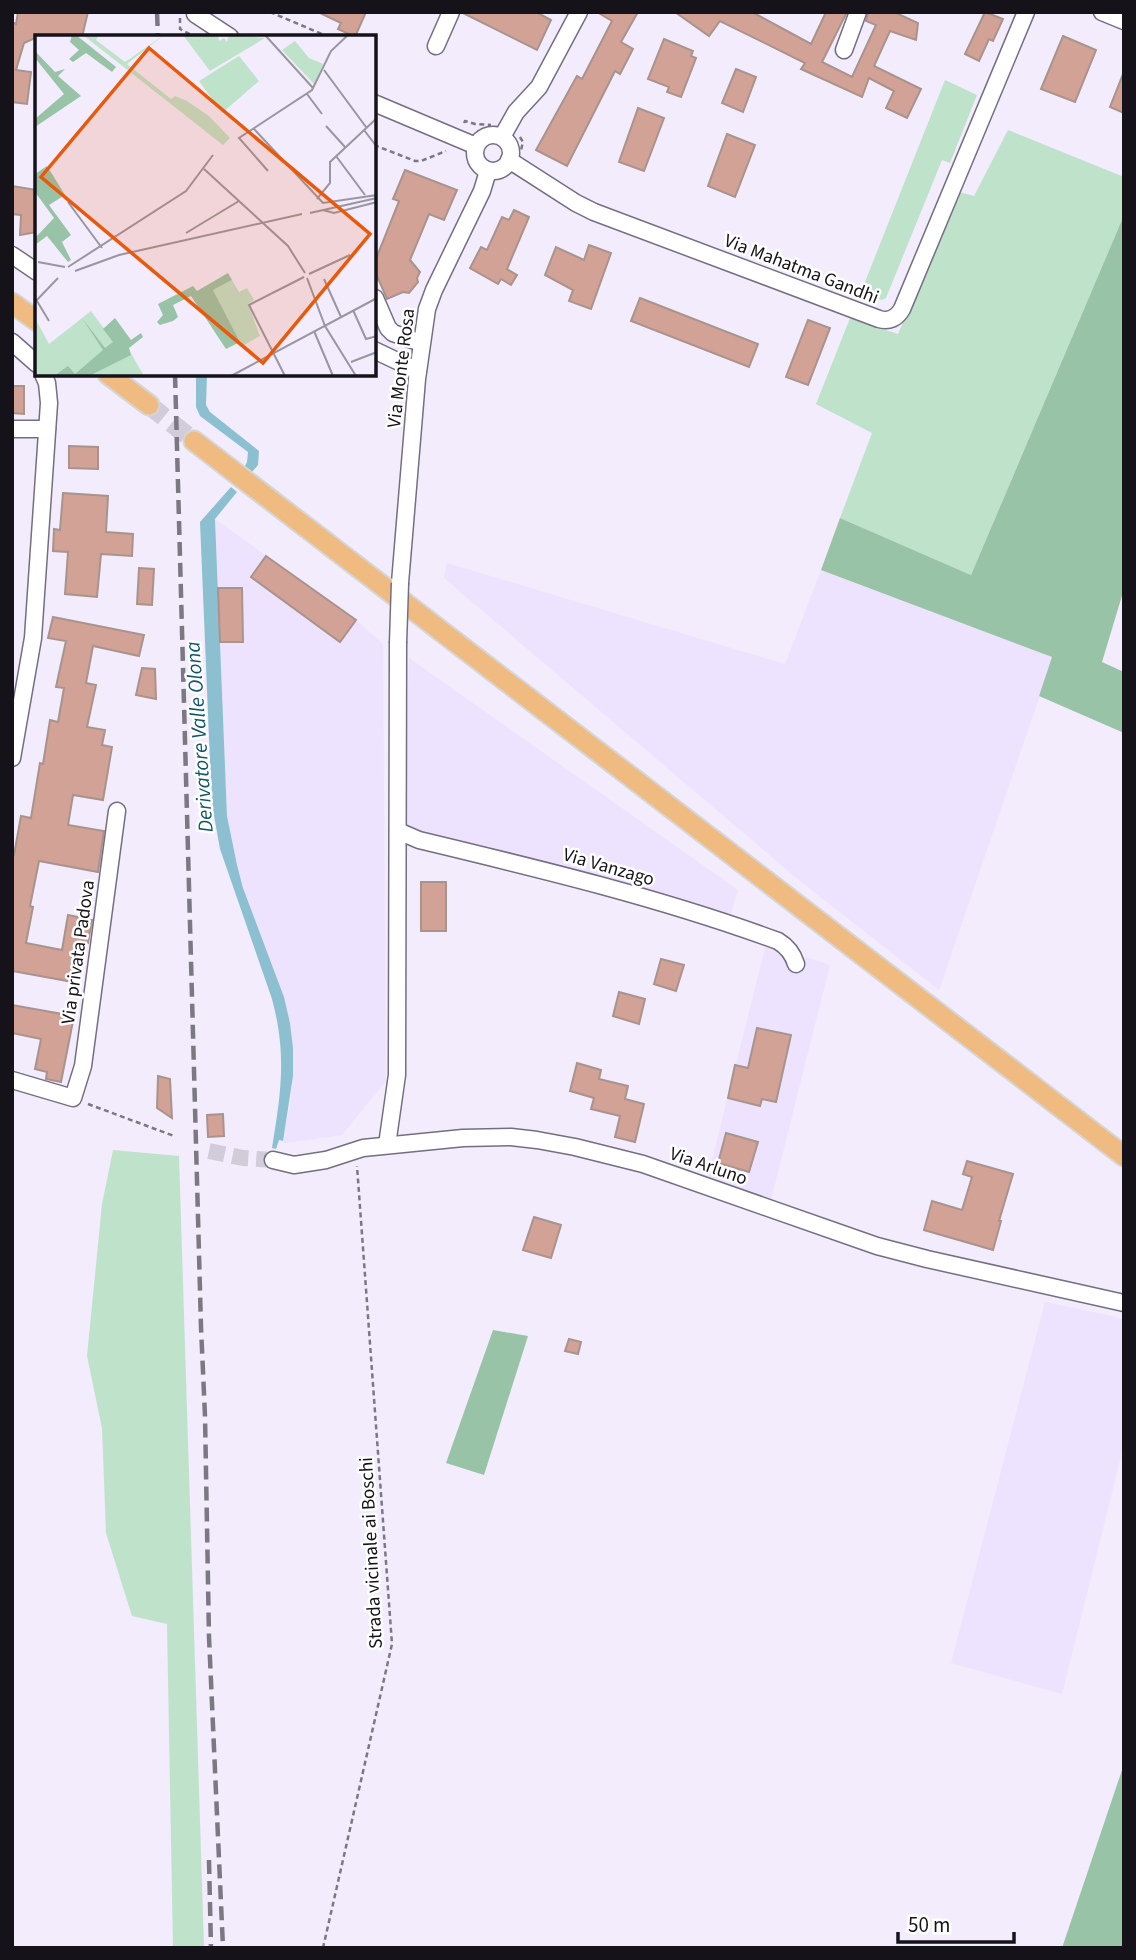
<svg xmlns="http://www.w3.org/2000/svg" width="1136" height="1960" font-family="'Source Sans 3',sans-serif">
<style>
.built{fill:#ede3fe}
.green{fill:#bfe2cb}
.forest{fill:#99c3a7}
.water{fill:#8cc0d1}
.building{fill:#d2a296;stroke:#a9938d;stroke-width:2}
.lines{fill:none;stroke-linecap:round;stroke-linejoin:round}
.minor-tunnel{stroke:#d1cbda;stroke-width:16;stroke-dasharray:16 8;stroke-linecap:butt}
.major-tunnel{stroke:#d1cbda;stroke-width:19;stroke-dasharray:19 10;stroke-linecap:butt}
.minor-casing{stroke:#756e80;stroke-width:19}
.major-casing{stroke:#d5d5d6;stroke-width:23}
.path{stroke:#7c7883;stroke-width:2.5;stroke-dasharray:5 3.5;stroke-linecap:butt}
.minor{stroke:#fff;stroke-width:16}
.major{stroke:#efbb81;stroke-width:19}
.rail{stroke:#7c7882;stroke-width:4.5;stroke-dasharray:14 7;stroke-linecap:butt}
.minor-bridge-casing{stroke:#756e80;stroke-width:19;stroke-linecap:butt}
.minor-bridge{stroke:#fff;stroke-width:16}
.labels{text-anchor:middle;stroke-width:5;stroke-linejoin:round;paint-order:stroke}
.street-label{font-size:19px;fill:#151319;stroke:#fff}
.water-label{font-size:21px;font-style:italic;fill:#10576a;stroke:#fff}
.inset-road{fill:none;stroke:#9a95a1;stroke-width:2}
.view{fill:#e8590c;fill-opacity:0.15;stroke:#e8590c;stroke-width:3.5}
.inset-edge{fill:none;stroke:#151319;stroke-width:3.5}
</style>
<rect width="100%" height="100%" fill="#f2ecfc"/>
<g class="built">
<path d="M215,519L356,620L383,644L386,1081L342,1135L285,1143L283,1141L291,1097L293,1049L290,1023L284,997L243,888L237,865L227,816Z"/>
<path d="M447,563L785,664L821,570L1053,657L939,990L800,881L444,578Z"/>
<path d="M409,658L738,890L730,917L420,834L404,827Z"/>
<path d="M766,944L830,965L771,1200L708,1176Z"/>
<path d="M1045,1302L1108,1315L1124,1320V1444L1062,1694L951,1663Z"/>
</g>
<g class="green">
<path d="M945,80L977,95L950,163L942,160L886,298L882,300L861,292Z"/>
<path d="M1008,130L1124,177V215L971,575L840,518L872,433L816,404L850,318L898,334L959,192L974,196Z"/>
<path d="M113,1150L179,1156L204,1948H173L167,1624L132,1616L106,1533L102,1428L87,1356L102,1204Z"/>
</g>
<g class="forest">
<path d="M1124,215V589L1102,662L1124,672V733L1039,696L1052,657L821,570L840,518L971,575Z"/>
<path d="M493,1330L528,1336L484,1475L446,1463Z"/>
<path d="M1124,1763V1948H1062L1122,1770Z"/>
</g>
<g class="water">
<path d="M196,375H207L206,405L210,412L259,451L258,465L252,472L245,466L247,462L248,452L200,416L196,407Z"/>
<path d="M231,487L237,492L215,519L227,816L237,865L243,888L284,997L290,1023L293,1048V1076L283,1141L279,1140L276,1149L272,1148C281,1092 287,1055 272,999L220,849L213,810L210,762L200,522Z"/>
</g>
<g class="building">
<path d="M18,12H88L82,37H37L24,43L16,70L31,72L27,104L12,102V22L16,24Z"/>
<path d="M318,12H366L355,37L338,29L341,23Z"/>
<path d="M461,12H536L551,20L537,50Z"/>
<path d="M597,12H638L621,42L633,49L620,74L615,71L567,166L536,150L577,76L582,79L612,21Z"/>
<path d="M675,12H752L811,44L826,12H847L822,62L852,77L876,25L866,21L868,12H894L918,23L916,40L890,31L874,66L921,89L907,118L886,108L894,91L869,78L862,97L801,69L805,63L720,21L709,36Z"/>
<path d="M985,12L1003,19L993,41L989,39L979,61L965,54Z"/>
<path d="M1063,36L1096,50L1075,102L1041,89Z"/>
<path d="M664,39L693,51L691,56L696,58L681,97L667,92L669,87L648,79Z"/>
<path d="M736,69L756,77L743,112L722,103Z"/>
<path d="M1123,74L1124,75V113L1110,107Z"/>
<path d="M638,108L664,118L644,171L619,162Z"/>
<path d="M727,134L755,145L735,197L708,186Z"/>
<path d="M405,170L457,190L444,220L429,214L410,260L420,272L417,278L418,282L409,293L403,292L387,299L374,269V264L399,201L393,199Z"/>
<path d="M12,186L37,190V232L20,235L21,215L12,214Z"/>
<path d="M514,210L529,217L507,269L517,275L511,285L501,279L498,284L470,268L481,247L487,250L502,217L509,220Z"/>
<path d="M589,245L611,253L591,309L569,301L573,290L545,275L556,247L584,260Z"/>
<path d="M640,298L758,344L749,367L631,321Z"/>
<path d="M808,320L830,328L808,385L786,377Z"/>
<path d="M12,386H24V414L12,413Z"/>
<path d="M69,446L98,447V469L69,468Z"/>
<path d="M63,493L108,496L106,532L133,534L132,556L101,554L97,597L65,594L68,552L53,551L54,529L60,530Z"/>
<path d="M266,556L356,620L340,642L251,577Z"/>
<path d="M139,568L154,569L152,605L137,604Z"/>
<path d="M218,588H242L243,642H220Z"/>
<path d="M53,617L144,635L139,656L93,646L86,683L96,685L87,727L105,730L102,745L112,747L103,800L73,795L68,825L104,831L98,872L39,861L30,906L33,907L26,943L62,950L68,915L92,920L88,943L79,941L73,982L12,971V855H14L21,816L31,818L40,763L43,764L50,720L58,722L64,688L56,687L66,641L48,638Z"/>
<path d="M142,668L155,669L156,699L136,695Z"/>
<rect x="421" y="882" width="25" height="49"/>
<path d="M661,959L684,965L676,991L654,984Z"/>
<path d="M619,992L645,999L639,1024L613,1016Z"/>
<path d="M12,1005L74,1016L61,1082L46,1079L47,1072L35,1069L41,1039L12,1033Z"/>
<path d="M757,1028L791,1035L776,1102L762,1099L760,1106L728,1098L735,1065L748,1068Z"/>
<path d="M577,1063L601,1070L599,1079L628,1086L625,1099L644,1104L635,1142L615,1137L620,1116L591,1109L594,1098L570,1091Z"/>
<path d="M158,1076L170,1079L172,1118L157,1108Z"/>
<path d="M223,1114L224,1136L208,1137L207,1115Z"/>
<path d="M726,1133L758,1142L749,1172L718,1163Z"/>
<path d="M967,1161L1013,1174L999,1221H1001L993,1250L924,1230L932,1201L962,1210L972,1177L963,1174Z"/>
<path d="M534,1217L561,1225L551,1258L523,1250Z"/>
<path d="M569,1339L581,1342L578,1354L565,1351Z"/>
</g>
<g class="lines">
<path class="minor-tunnel" d="M209,1151L243,1158L273,1160"/>
<path class="major-tunnel" d="M149,405L194,441"/>
<defs>
<g id="minor">
<path d="M1102,12L1124,21"/>
<path d="M195,14L230,37"/>
<path d="M436,46L451,12"/>
<path d="M844,50L858,12"/>
<path d="M374,103L476,146"/>
<circle cx="493" cy="153" r="18"/>
<path d="M502,137L516,112L539,87L579,12"/>
<path d="M509,160L576,203L594,212L879,319C889,322 897,318 902,309L1026,12"/>
<path d="M12,255L37,272"/>
<path d="M375,298L388,328L393,333L421,343"/>
<path d="M12,342L37,364"/>
<path d="M374,350L418,371"/>
<path d="M12,429H47"/>
<path d="M400,583L417,379L427,309L434,290L482,191L488,171"/>
<path d="M12,758L33,638L49,403L47,383L43,374"/>
<path d="M398,831L419,840C540,869 661,898 778,941C788,947 793,954 796,964"/>
<path d="M12,1080L73,1098L83,1066L117,811"/>
<path d="M387,1145L397,1075L398,643"/>
<path d="M273,1160L294,1165L326,1160L363,1148L463,1138L511,1137L537,1140L575,1147L643,1164L877,1246L927,1259L1124,1303"/>
</g>
<g id="major">
<path d="M12,303L37,321"/>
<path d="M108,374L149,405"/>
<path d="M194,441L1124,1156"/>
</g>
</defs>
<use href="#minor" class="minor-casing"/>
<use href="#major" class="major-casing"/>
<g class="path">
<path d="M270,12L329,37"/>
<path d="M180,18V29L195,37"/>
<path d="M464,123L465,121L475,124L491,125"/>
<path d="M520,137L523,142L521,150"/>
<path d="M374,145L415,161H421L446,151"/>
<path d="M88,1104L174,1136"/>
<path d="M323,1948L392,1644L357,1166"/>
</g>
<use href="#minor" class="minor"/>
<use href="#major" class="major"/>
<g class="rail">
<path d="M157,12L158,37"/>
<path d="M175,374L201,1327L205,1416L209,1637L223,1948"/>
<path d="M209,1860L211,1948"/>
</g>
<defs>
<path id="minor-bridge" d="M398,643L400,583"/>
</defs>
<use href="#minor-bridge" class="minor-bridge-casing"/>
<use href="#minor-bridge" class="minor-bridge"/>
</g>
<g class="labels">
<g class="street-label">
<text transform="translate(802 268) rotate(21)" y="7">Via Mahatma Gandhi</text>
<text transform="translate(400 368) rotate(-83)" y="7">Via Monte Rosa</text>
<text transform="translate(609 866) rotate(16)" y="7">Via Vanzago</text>
<text transform="translate(77 952) rotate(-82)" y="7">Via privata Padova</text>
<text transform="translate(709 1165) rotate(19)" y="7">Via Arluno</text>
<text transform="translate(370 1553) rotate(-93)" y="7">Strada vicinale ai Boschi</text>
</g>
<g class="water-label">
<text transform="translate(199 737) rotate(-94)" y="7">Derivatore Valle Olona</text>
</g>
</g>
<g transform="translate(35 35)">
<rect width="341" height="341" fill="#f2ecfc"/>
<path d="M48,0H64L61,5L90,27L129,0L92,29L136,64L140,61L152,66L174,81L195,103L188,110ZM148,0H183L184,6L189,3L192,7L194,0L230,3L175,36ZM260,6L274,23L288,29L279,49L247,15ZM204,21L224,46L187,78L164,46ZM197,245L204,257L212,253L219,265L213,269L225,301L207,311L178,255ZM56,276L87,318L93,313L109,341H0V283L14,309Z" fill="#bfe2cb"/>
<path d="M37,0H41L81,32L77,37L51,18L38,27L34,24L44,15L35,7ZM0,16L20,37L30,34L23,41L46,61L0,92V84L29,59L0,23ZM12,131L30,160L14,170L36,200L27,207L36,225L33,227L12,201L0,210V203L19,183L0,157V139ZM193,238L197,245L178,255L205,307L191,314L156,261L138,270L143,282L138,286L125,290L122,287L128,280L123,269L158,251L162,256ZM47,283L70,313L78,307L68,294L80,283L96,305L106,298L108,302L94,313L96,320L54,341H19L33,331L40,339L68,315Z" fill="#99c3a7"/>
<path class="inset-road" d="M230,0L278,53M289,35L331,92M272,59L287,79M291,91L310,112M219,94L288,168L342,160M329,95L342,112M301,121L330,160M169,134L253,211L270,238M233,136L204,103L277,55L296,16L313,0M282,164L295,148V127L342,83M33,167L67,213M288,175L299,178L342,167M275,178L342,163M151,198L204,166M3,227L30,232M33,232L151,156L178,120M40,236L84,220L267,179M274,239L315,220M272,243L290,291L321,341M289,244L306,282M2,266L14,286M0,267L23,243M318,275L331,304L342,301M279,296L298,341M316,327L342,317M196,341L342,263M250,341L214,270L269,242"/>
<path class="view" d="M114,13L335,199L228,328L6,142Z"/>
<rect width="341" height="341" class="inset-edge"/>
</g>
<rect width="1136" height="1960" fill="none" stroke="#151319" stroke-width="28"/>
<path d="M898 1932v10h116v-10" fill="none" stroke="#151319" stroke-width="3.5"/>
<text x="908" y="1932" font-size="21" fill="#151319" stroke="#ffffff" stroke-width="5" paint-order="stroke">50 m</text>
</svg>
